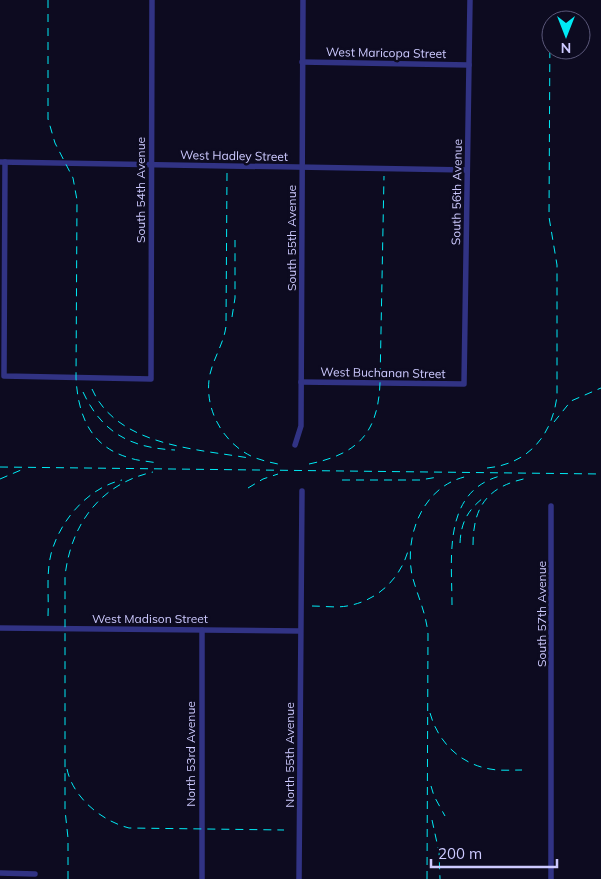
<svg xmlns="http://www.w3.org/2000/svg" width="601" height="879" font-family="Mulish,sans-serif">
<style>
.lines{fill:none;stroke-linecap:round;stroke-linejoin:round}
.minor{stroke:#313384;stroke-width:5.5}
.rail{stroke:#00ebf5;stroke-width:1;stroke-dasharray:8 6;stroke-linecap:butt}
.labels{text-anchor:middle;stroke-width:5;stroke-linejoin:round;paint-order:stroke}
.street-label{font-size:12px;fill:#cdcaff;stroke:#0d0b20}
</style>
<rect width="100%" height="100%" fill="#0d0b20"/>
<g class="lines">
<g class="minor">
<path d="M302,62L469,65"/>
<path d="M0,162L467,170"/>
<path d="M5,162L4,376L151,379L152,0"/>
<path d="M301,382L464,384L470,0"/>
<path d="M295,445L301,426L303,0"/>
<path d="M551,506V879"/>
<path d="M0,628L300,631"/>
<path d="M202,630V879"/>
<path d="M0,873L35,874"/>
<path d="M299,879L302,491"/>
</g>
<g class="rail">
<path d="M48,0V119L55,143L73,178L77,200L76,378C78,415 90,447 130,458C138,461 148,461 157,463"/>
<path d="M227,173L226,326C224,343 214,357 210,374C203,407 222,443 253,457C263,461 273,463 283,465"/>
<path d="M232,317L235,298V240"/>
<path d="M92,389C117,446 197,449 249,458"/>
<path d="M83,392C102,433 131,448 175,450"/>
<path d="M554,422L571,401L601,388"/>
<path d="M309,464C358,454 378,433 380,383L384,176"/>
<path d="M0,467L601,474"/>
<path d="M487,468C528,464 552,436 557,396V265L549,217L550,23"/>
<path d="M0,479L21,470"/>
<path d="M342,480H420L438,477"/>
<path d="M248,488L263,479L278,474"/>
<path d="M460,543C461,523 467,511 483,498"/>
<path d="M473,545C473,506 488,486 528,478"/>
<path d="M452,605C452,558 442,492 500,476"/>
<path d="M312,606C323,606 336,608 347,606C377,601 400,579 408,551"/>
<path d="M48,616C49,596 46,574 51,554C60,520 88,488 122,480"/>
<path d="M430,713C438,742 460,764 490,769C500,771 511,770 522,770"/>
<path d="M67,769C73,798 102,821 129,828L284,830"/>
<path d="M431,786L434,796L445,816"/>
<path d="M432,820L439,852L440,879"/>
<path d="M68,879V838L65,810V576C71,524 100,484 153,472"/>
<path d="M427,879L428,634C426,612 417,595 412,575C404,534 424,484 469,476"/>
</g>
</g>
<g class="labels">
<g class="street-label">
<text transform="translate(386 53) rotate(1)" y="4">West Maricopa Street</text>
<text transform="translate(234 156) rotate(1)" y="4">West Hadley Street</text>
<text transform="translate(141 190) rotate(-90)" y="4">South 54th Avenue</text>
<text transform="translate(457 192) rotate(-89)" y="4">South 56th Avenue</text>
<text transform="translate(292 238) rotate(-90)" y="4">South 55th Avenue</text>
<text transform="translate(383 373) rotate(1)" y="4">West Buchanan Street</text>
<text transform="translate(542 614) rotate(-90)" y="4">South 57th Avenue</text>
<text x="150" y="623">West Madison Street</text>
<text transform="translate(191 754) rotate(-90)" y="4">North 53rd Avenue</text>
<text transform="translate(290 755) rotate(-90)" y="4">North 55th Avenue</text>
</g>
</g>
<g transform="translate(566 35) rotate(180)"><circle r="24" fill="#0d0b20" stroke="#5a5779"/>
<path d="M0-4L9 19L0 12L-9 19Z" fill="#00ebf5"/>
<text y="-8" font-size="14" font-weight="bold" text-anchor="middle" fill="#cdcaff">N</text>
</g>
<path d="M431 859v8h126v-8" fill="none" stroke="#cdcaff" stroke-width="2.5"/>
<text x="438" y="859" font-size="15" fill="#cdcaff" stroke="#0d0b20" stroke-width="4" paint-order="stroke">200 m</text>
</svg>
